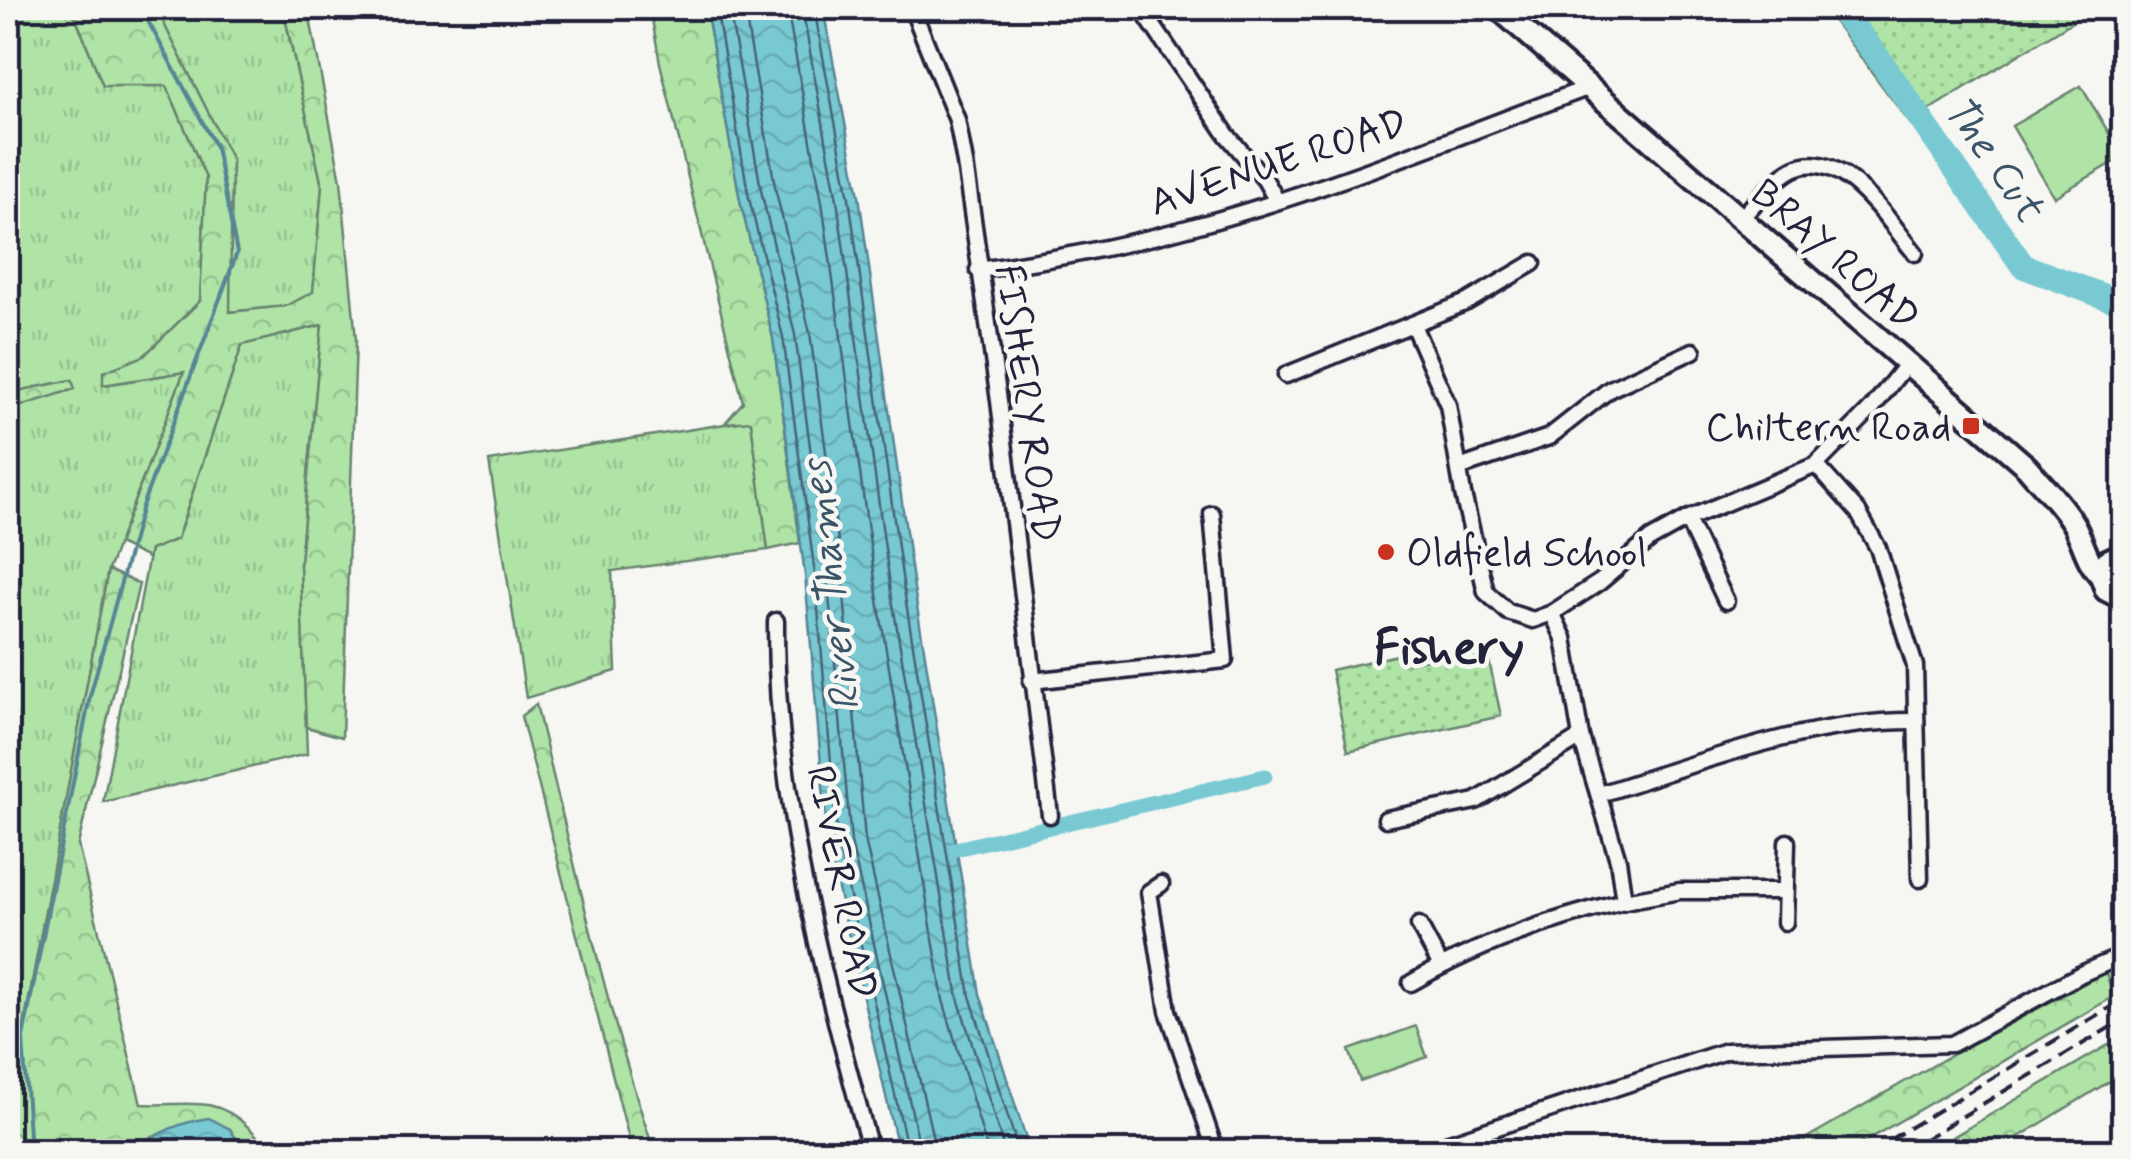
<svg xmlns="http://www.w3.org/2000/svg" width="2131" height="1159" font-family="Mynerve,sans-serif">
<style>
.grass{fill:url(#grass-tufts);stroke:#688370;stroke-width:2.5}
.forest{fill:url(#forest-crowns);stroke:#688370;stroke-width:2.5}
.park{fill:url(#park-dots);stroke:#688370;stroke-width:2.5}
.garden{fill:#afe4a6;stroke:#688370;stroke-width:2.5}
.water{fill:url(#water-waves);stroke:#568696;stroke-width:2.5}
.lines{fill:none;stroke-linecap:round;stroke-linejoin:round}
.shore{stroke:#456577;stroke-width:2.5}
.stream{stroke:#568696;stroke-width:4}
.canal{stroke:#79c9d2;stroke-width:15}
.river{stroke:#79c9d2;stroke-width:25}
.minor-casing{stroke:#22223b;stroke-width:21}
.secondary-casing{stroke:#22223b;stroke-width:28}
.minor{stroke:#f6f6f2;stroke-width:14}
.secondary{stroke:#f6f6f2;stroke-width:20}
.rail{stroke:#22223b;stroke-width:4;stroke-dasharray:15 8;stroke-linecap:butt}
.poi-dot{fill:#c8321e;stroke:#f6f6f2;stroke-width:4}
.labels{text-anchor:middle;stroke-width:9;stroke-linejoin:round;paint-order:stroke}
.street-label{font-size:40px;fill:#22223b;stroke:#f6f6f2}
.poi-label{font-size:40px;fill:#22223b;stroke:#f6f6f2;text-anchor:end}
.water-label{font-size:42px;font-style:italic;fill:#3c5468;stroke:#f6f6f2}
.district-label{font-size:50px;font-weight:bold;fill:#22223b;stroke:#f6f6f2}
</style>
<defs>
<pattern id="grass-tufts" width="24" height="20" patternUnits="userSpaceOnUse" patternTransform="scale(2.5)"><rect width="24" height="20" fill="#afe4a6"/><path d="M3 7l-1-3M5 7V3M7 7l1-3M15 17l-1-3M17 17v-4M19 17l1-3" fill="none" stroke="#96c390"/></pattern>
<pattern id="forest-crowns" width="20" height="18" patternUnits="userSpaceOnUse" patternTransform="scale(2.5)"><rect width="20" height="18" fill="#afe4a6"/><path d="M2 6a3 3 0 1 1 6 0M12 15a3 3 0 1 1 6 0" fill="none" stroke="#96c390"/></pattern>
<pattern id="park-dots" width="8" height="8" patternUnits="userSpaceOnUse" patternTransform="scale(2.5)"><rect width="8" height="8" fill="#afe4a6"/><path d="M2 2h.1M6 6h.1" fill="none" stroke="#96c390" stroke-width="1.8" stroke-linecap="round"/></pattern>
<pattern id="water-waves" width="16" height="10" patternUnits="userSpaceOnUse" patternTransform="scale(2.5)"><rect width="16" height="10" fill="#79c9d2"/><path d="M0 5q4-4 8 0t8 0" fill="none" stroke="#68acb5"/></pattern>
</defs>
<rect width="100%" height="100%" fill="#f6f6f2"/>
<filter id="ink" filterUnits="userSpaceOnUse"><feTurbulence type="fractalNoise" baseFrequency=".01" numOctaves="2"/><feDisplacementMap in="SourceGraphic" scale="20" xChannelSelector="R" yChannelSelector="G"/><feConvolveMatrix kernelMatrix="1 2 1 2 8 2 1 2 1" color-interpolation-filters="sRGB"/></filter>
<g filter="url(#ink)">
<g class="grass">
<path d="M8,8H72L103,86H167L206,178L200,301L144,356L104,385L184,372L108,570L8,1113V410L74,389L72,380L8,393Z"/>
<path d="M156,8H283L322,186L313,293L286,306L229,312L232,160Z"/>
<path d="M322,325L300,563L307,754L103,802L150,550L177,539L242,345Z"/>
<path d="M751,420L768,550L612,571L616,671L526,698L489,461Z"/>
</g>
<g class="forest">
<path d="M72,8H156L232,160L230,312L286,306L313,292L322,186L283,8H308L341,181L356,340L342,737L306,727L300,563L322,325L242,345L177,539L150,550L148,558L118,544L184,372L103,385V372L144,356L200,301L206,178L167,86H103Z"/>
<path d="M650,8H706L740,200L773,338L800,543L768,550L751,421L725,423L743,402L660,63Z"/>
<path d="M72,380L75,389L8,410V393Z"/>
<path d="M108,570L139,584L78,845L141,1104C184,1107 212,1093 247,1126C256,1134 260,1139 264,1151H244L230,1129L152,1136L134,1151L8,1152V1113Z"/>
<path d="M536,704C572,854 605,1005 654,1151H632L521,716Z"/>
<path d="M2106,972L2113,997L1848,1151H1784L1946,1058Z"/>
<path d="M2120,1038L2123,1073L1996,1151H1929Z"/>
</g>
<g class="park">
<path d="M1824,8H2095L1909,122Z"/>
<path d="M1486,647L1501,716L1348,751L1331,670L1406,653L1408,663Z"/>
</g>
<g class="garden">
<path d="M2081,86L2123,157L2054,197L2012,126Z"/>
<path d="M1416,1026L1427,1057L1360,1081L1349,1050Z"/>
</g>
<g class="water">
<path d="M706,8H823L859,196L914,588L980,994L1030,1151H899L897,1144L828,846L805,575L773,338L740,200Z"/>
<path d="M209,1118L230,1129L244,1151H134C157,1132 180,1122 209,1118Z"/>
</g>
<g class="lines">
<g class="shore">
<path d="M716,8L749,198L783,337L815,574L838,844L908,1152"/>
<path d="M729,8L762,195L795,335L827,573L851,842L921,1152"/>
<path d="M744,8L776,192L810,333L842,571L865,840L936,1152"/>
<path d="M787,8L822,202L877,594L943,1000L988,1152"/>
<path d="M802,8L837,200L891,592L958,998L1005,1152"/>
<path d="M814,8L849,198L904,590L970,996L1019,1152"/>
</g>
<path class="stream" d="M30,1152L23,1038L90,696L142,506L237,253L216,147L141,8"/>
<path class="canal" d="M956,849L1265,776"/>
<path class="river" d="M1839,8L1879,59L2023,266L2124,304"/>
<defs>
<g id="minor">
<path d="M912,8L957,120L965,163L999,401L1050,815"/>
<path d="M1141,8L1227,135L1265,180L1277,201"/>
<path d="M1741,218C1756,203 1774,179 1793,169C1842,145 1888,221 1915,253"/>
<path d="M978,270C1051,260 1124,246 1195,226C1329,190 1460,135 1590,87"/>
<path d="M1413,325L1448,405L1463,494L1486,592L1508,612L1533,620L1552,613L1600,582L1651,539L1687,519L1816,465L1872,408L1908,362"/>
<path d="M1286,375L1467,302L1533,263"/>
<path d="M1816,465L1858,512L1878,548L1915,666L1920,879"/>
<path d="M1459,468L1549,437L1610,389L1693,351"/>
<path d="M1687,519L1726,601"/>
<path d="M1552,613L1564,638L1581,737L1618,860L1624,901L1680,891H1783"/>
<path d="M776,621C775,798 824,982 871,1152"/>
<path d="M1031,681L1225,660L1212,514"/>
<path d="M1600,794C1703,762 1807,720 1916,721"/>
<path d="M1386,819L1476,801L1581,737"/>
<path d="M1161,884L1149,892L1168,1011L1216,1152"/>
<path d="M1785,922L1787,842"/>
<path d="M1419,925L1441,966"/>
<path d="M1411,983C1476,945 1551,919 1624,901"/>
<path d="M1422,1152L1726,1051L1952,1044L2081,974L2124,955"/>
</g>
<g id="secondary">
<path d="M1498,8L2027,467C2043,486 2062,504 2074,525C2084,543 2086,561 2101,576"/>
<path d="M2124,553L2107,561L2101,576L2106,590L2124,599"/>
<path d="M2121,1152L2124,1142"/>
</g>
</defs>
<use href="#minor" class="minor-casing"/>
<use href="#secondary" class="secondary-casing"/>
<use href="#minor" class="minor"/>
<use href="#secondary" class="secondary"/>
<g class="rail">
<path d="M1869,1152L2124,999"/>
<path d="M1903,1152L2124,1019"/>
</g>
</g>
</g>
<g class="poi-dot">
<rect x="1961" y="416" width="20" height="20" rx="5"/>
<circle cx="1386" cy="552" r="10"/>
</g>
<g class="labels">
<g class="street-label">
<text transform="translate(1278 161) rotate(-18)" y="14">AVENUE ROAD</text>
<text transform="translate(1836 254) rotate(41)" y="14">BRAY ROAD</text>
<text transform="translate(1029 403) rotate(82)" y="14">FISHERY ROAD</text>
<text transform="translate(843 882) rotate(79)" y="14">RIVER ROAD</text>
</g>
<g class="poi-label">
<text x="1951" y="440">Chiltern Road</text>
<text x="1406" y="566" text-anchor="start">Oldfield School</text>
</g>
<g class="water-label">
<text transform="translate(1995 157) rotate(55)" y="15">The Cut</text>
<text transform="translate(829 586) rotate(-97)" y="15">River Thames</text>
</g>
<g class="district-label">
<text x="1449" y="663">Fishery</text>
</g>
</g>
<rect width="2131" height="1159" fill="none" stroke="#f6f6f2" stroke-width="40"/>
<rect x="20" y="20" width="2091" height="1119" fill="none" stroke="#22223b" stroke-width="4" filter="url(#ink)"/>
</svg>
